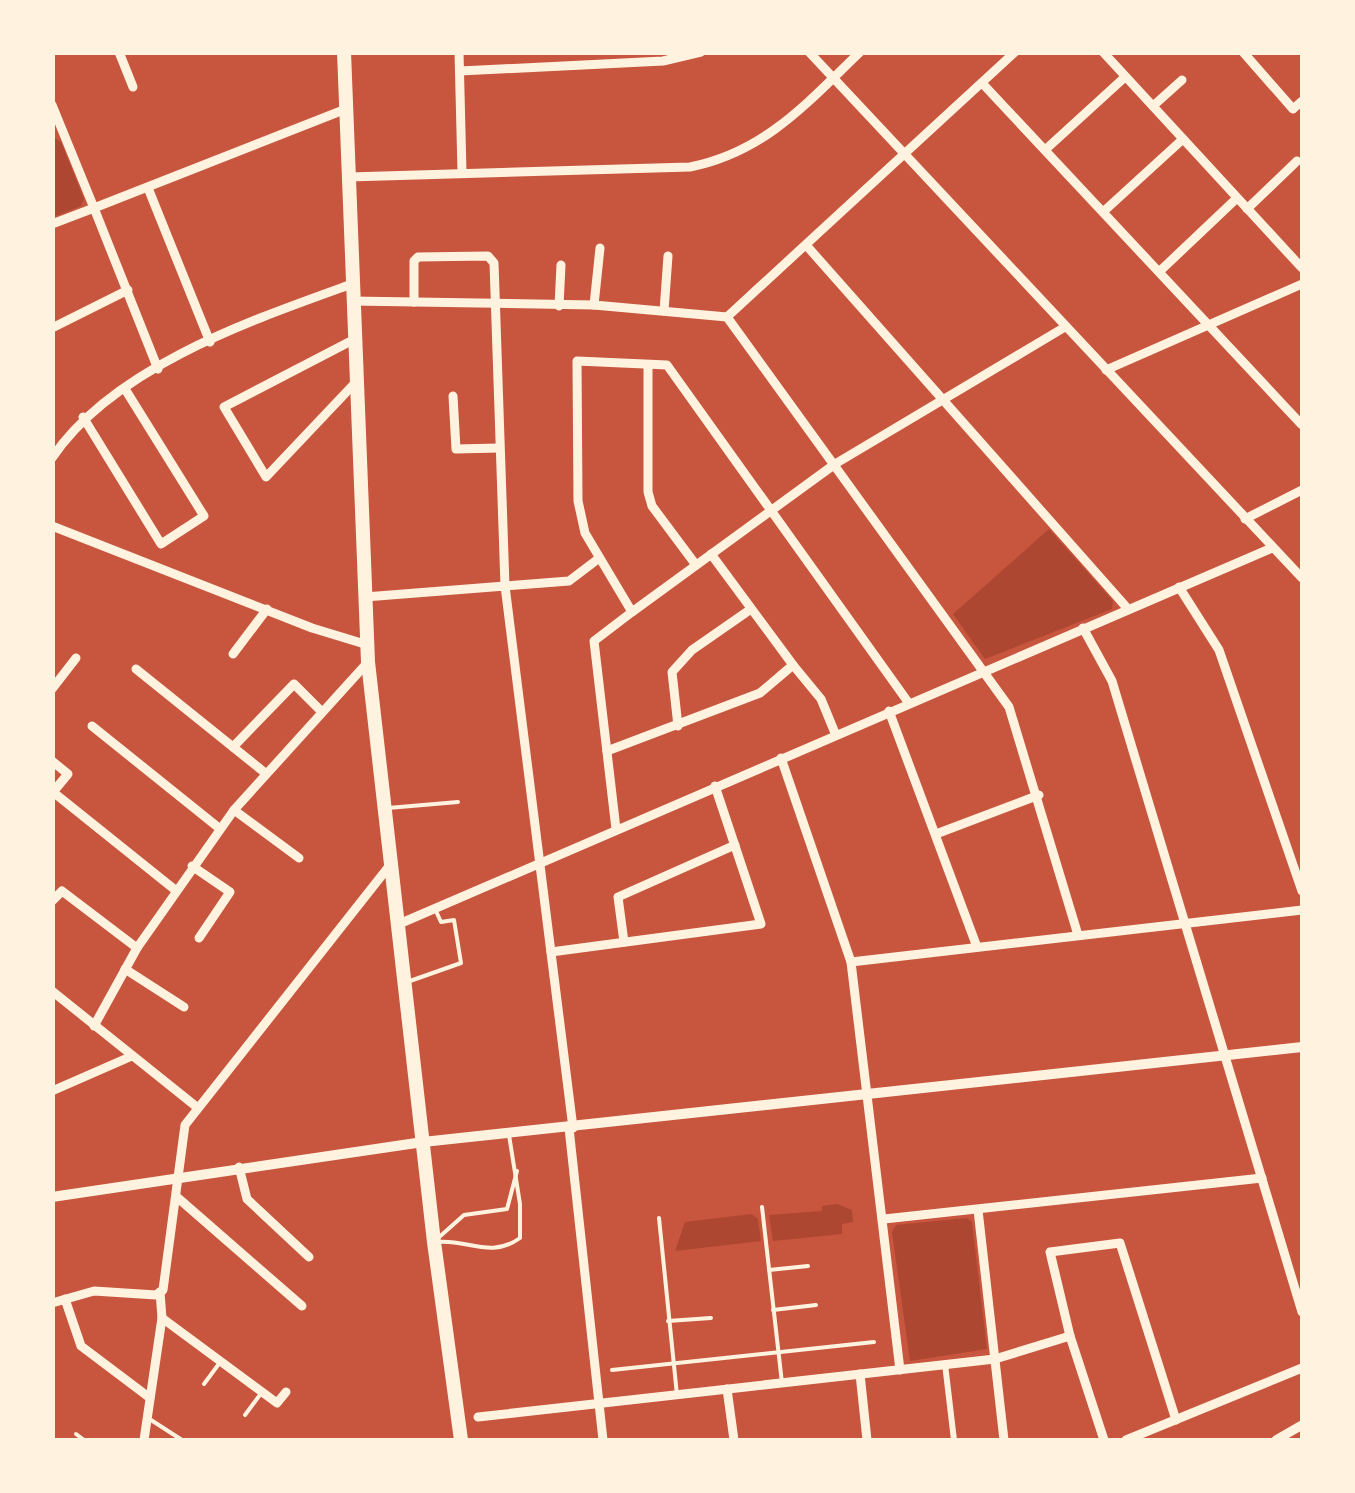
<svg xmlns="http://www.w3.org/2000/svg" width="1355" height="1493" font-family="Mulish,sans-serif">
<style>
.green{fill:#ae4732}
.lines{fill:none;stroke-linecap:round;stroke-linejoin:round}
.service{stroke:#fff3e0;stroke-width:4}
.pedestrian{stroke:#fff3e0;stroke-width:6}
.minor{stroke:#fff3e0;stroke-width:9}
.tertiary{stroke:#fff3e0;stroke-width:10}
.trunk{stroke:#fff3e0;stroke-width:14}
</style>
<rect width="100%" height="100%" fill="#c8553d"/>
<g class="green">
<path d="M54,138L61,142L84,199L81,206L53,217Z"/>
<path d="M1049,529L1113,601L1112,609L985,659L953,614Z"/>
<path d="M837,1204L852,1210L853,1222L842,1224V1234L773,1241L769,1215L822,1211V1206Z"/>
<path d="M752,1214L758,1219L761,1241L675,1251L685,1222Z"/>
<path d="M967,1218L972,1222L987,1349L910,1361L892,1232L896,1225Z"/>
</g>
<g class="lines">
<g class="service">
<path d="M388,808L458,802"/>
<path d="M410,981L461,963L454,920L441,922L435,909"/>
<path d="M762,1207L782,1383"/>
<path d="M659,1218L677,1395"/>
<path d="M437,1239L464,1215L507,1209L517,1171"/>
<path d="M438,1242C467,1239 491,1259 520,1238V1204L509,1135"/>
<path d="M769,1270L808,1266"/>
<path d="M773,1310L816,1305"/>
<path d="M668,1321L711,1318"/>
<path d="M612,1370L874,1342"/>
<path d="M204,1384L221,1361"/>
<path d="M245,1415L262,1392"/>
<path d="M151,1420L182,1440"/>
<path d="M76,1434L84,1440"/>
</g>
<path class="pedestrian" d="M945,1364L954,1440"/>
<g class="minor">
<path d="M119,52L133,87"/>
<path d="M459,52L462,172"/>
<path d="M809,52L1302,578"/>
<path d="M1103,52L1302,268"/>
<path d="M1243,52L1293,109L1302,101"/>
<path d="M460,71L663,61L701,52"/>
<path d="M982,83L1302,425"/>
<path d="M52,105L94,208L346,109"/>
<path d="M1153,106L1182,80"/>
<path d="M1045,150L1125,77"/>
<path d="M349,177L690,167C765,152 807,103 860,52"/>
<path d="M148,188L210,342"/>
<path d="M1247,209L1297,161"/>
<path d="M1103,212L1183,139"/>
<path d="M52,224L94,208L158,369"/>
<path d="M806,245L1128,609"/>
<path d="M1160,271L1237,198"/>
<path d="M352,301L594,305L727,317L1015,52"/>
<path d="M414,302V261L418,257L488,256L494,263L505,586L569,581L598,559"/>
<path d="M594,305L600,248"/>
<path d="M559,306L561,265"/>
<path d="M664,311L668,256"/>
<path d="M727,317L1009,707L1078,935"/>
<path d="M52,328L128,290"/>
<path d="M353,340L224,407L266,477L355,383"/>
<path d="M648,365V492L652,506L696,565"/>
<path d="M1106,370L1302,284"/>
<path d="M453,396L456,449L499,448"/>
<path d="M83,417L161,544L204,516L125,389"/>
<path d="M52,458C113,367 252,320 352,284"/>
<path d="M1245,519L1302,490"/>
<path d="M52,526L312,628L368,645"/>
<path d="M1179,587L1219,650L1302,891"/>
<path d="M365,597L505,586L573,1128"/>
<path d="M1083,628L1112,681L1302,1312"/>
<path d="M233,654L267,609"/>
<path d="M793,665L821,699L835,733"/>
<path d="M136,669L264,772"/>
<path d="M52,689L76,658"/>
<path d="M908,702L667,365L577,361L578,501L585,533L632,612L835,464L1065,327"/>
<path d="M889,711L977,947"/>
<path d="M92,726L219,828"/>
<path d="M678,726L672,672L692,650L751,609"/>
<path d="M233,747L294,684L321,711"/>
<path d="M607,751L760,693L793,665L711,554"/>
<path d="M781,758L851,962L900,1370"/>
<path d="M52,761L68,774L53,792L174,889"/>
<path d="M234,810L299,858"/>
<path d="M616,829L594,641L632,612"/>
<path d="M936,834L1039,795"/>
<path d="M192,866L230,892L199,938"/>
<path d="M52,901L62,891L137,948L94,1026"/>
<path d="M399,924L1272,548"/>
<path d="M624,942L618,897L735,845"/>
<path d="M137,948L234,810L368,662"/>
<path d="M551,952L761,924L715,786"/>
<path d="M851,962L1302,910"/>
<path d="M125,969L184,1007"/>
<path d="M52,991L198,1108"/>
<path d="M52,1091L132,1056"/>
<path d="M569,1128L603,1440"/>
<path d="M239,1167L247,1199L309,1257"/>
<path d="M178,1198L302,1306"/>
<path d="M978,1210L1004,1440"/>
<path d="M884,1219L1262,1178"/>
<path d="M65,1299L81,1346L150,1398"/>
<path d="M52,1303L94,1291L156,1295L163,1290L185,1125L390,865"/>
<path d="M162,1318L277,1403L286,1392"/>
<path d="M860,1374L867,1440"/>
<path d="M727,1389L734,1440"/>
<path d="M478,1417L995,1359L1070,1336"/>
<path d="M144,1440L162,1318L160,1292"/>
<path d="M1104,1440L1070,1336L1050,1252L1120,1243L1176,1420"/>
<path d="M1126,1440L1302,1368"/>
<path d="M1276,1440L1302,1425"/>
</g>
<path class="tertiary" d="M52,1197L423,1142L1302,1047"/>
<path class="trunk" d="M344,52L368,662L434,1242L461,1440"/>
</g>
<rect width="1355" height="1493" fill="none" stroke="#fff3e0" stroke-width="110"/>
</svg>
